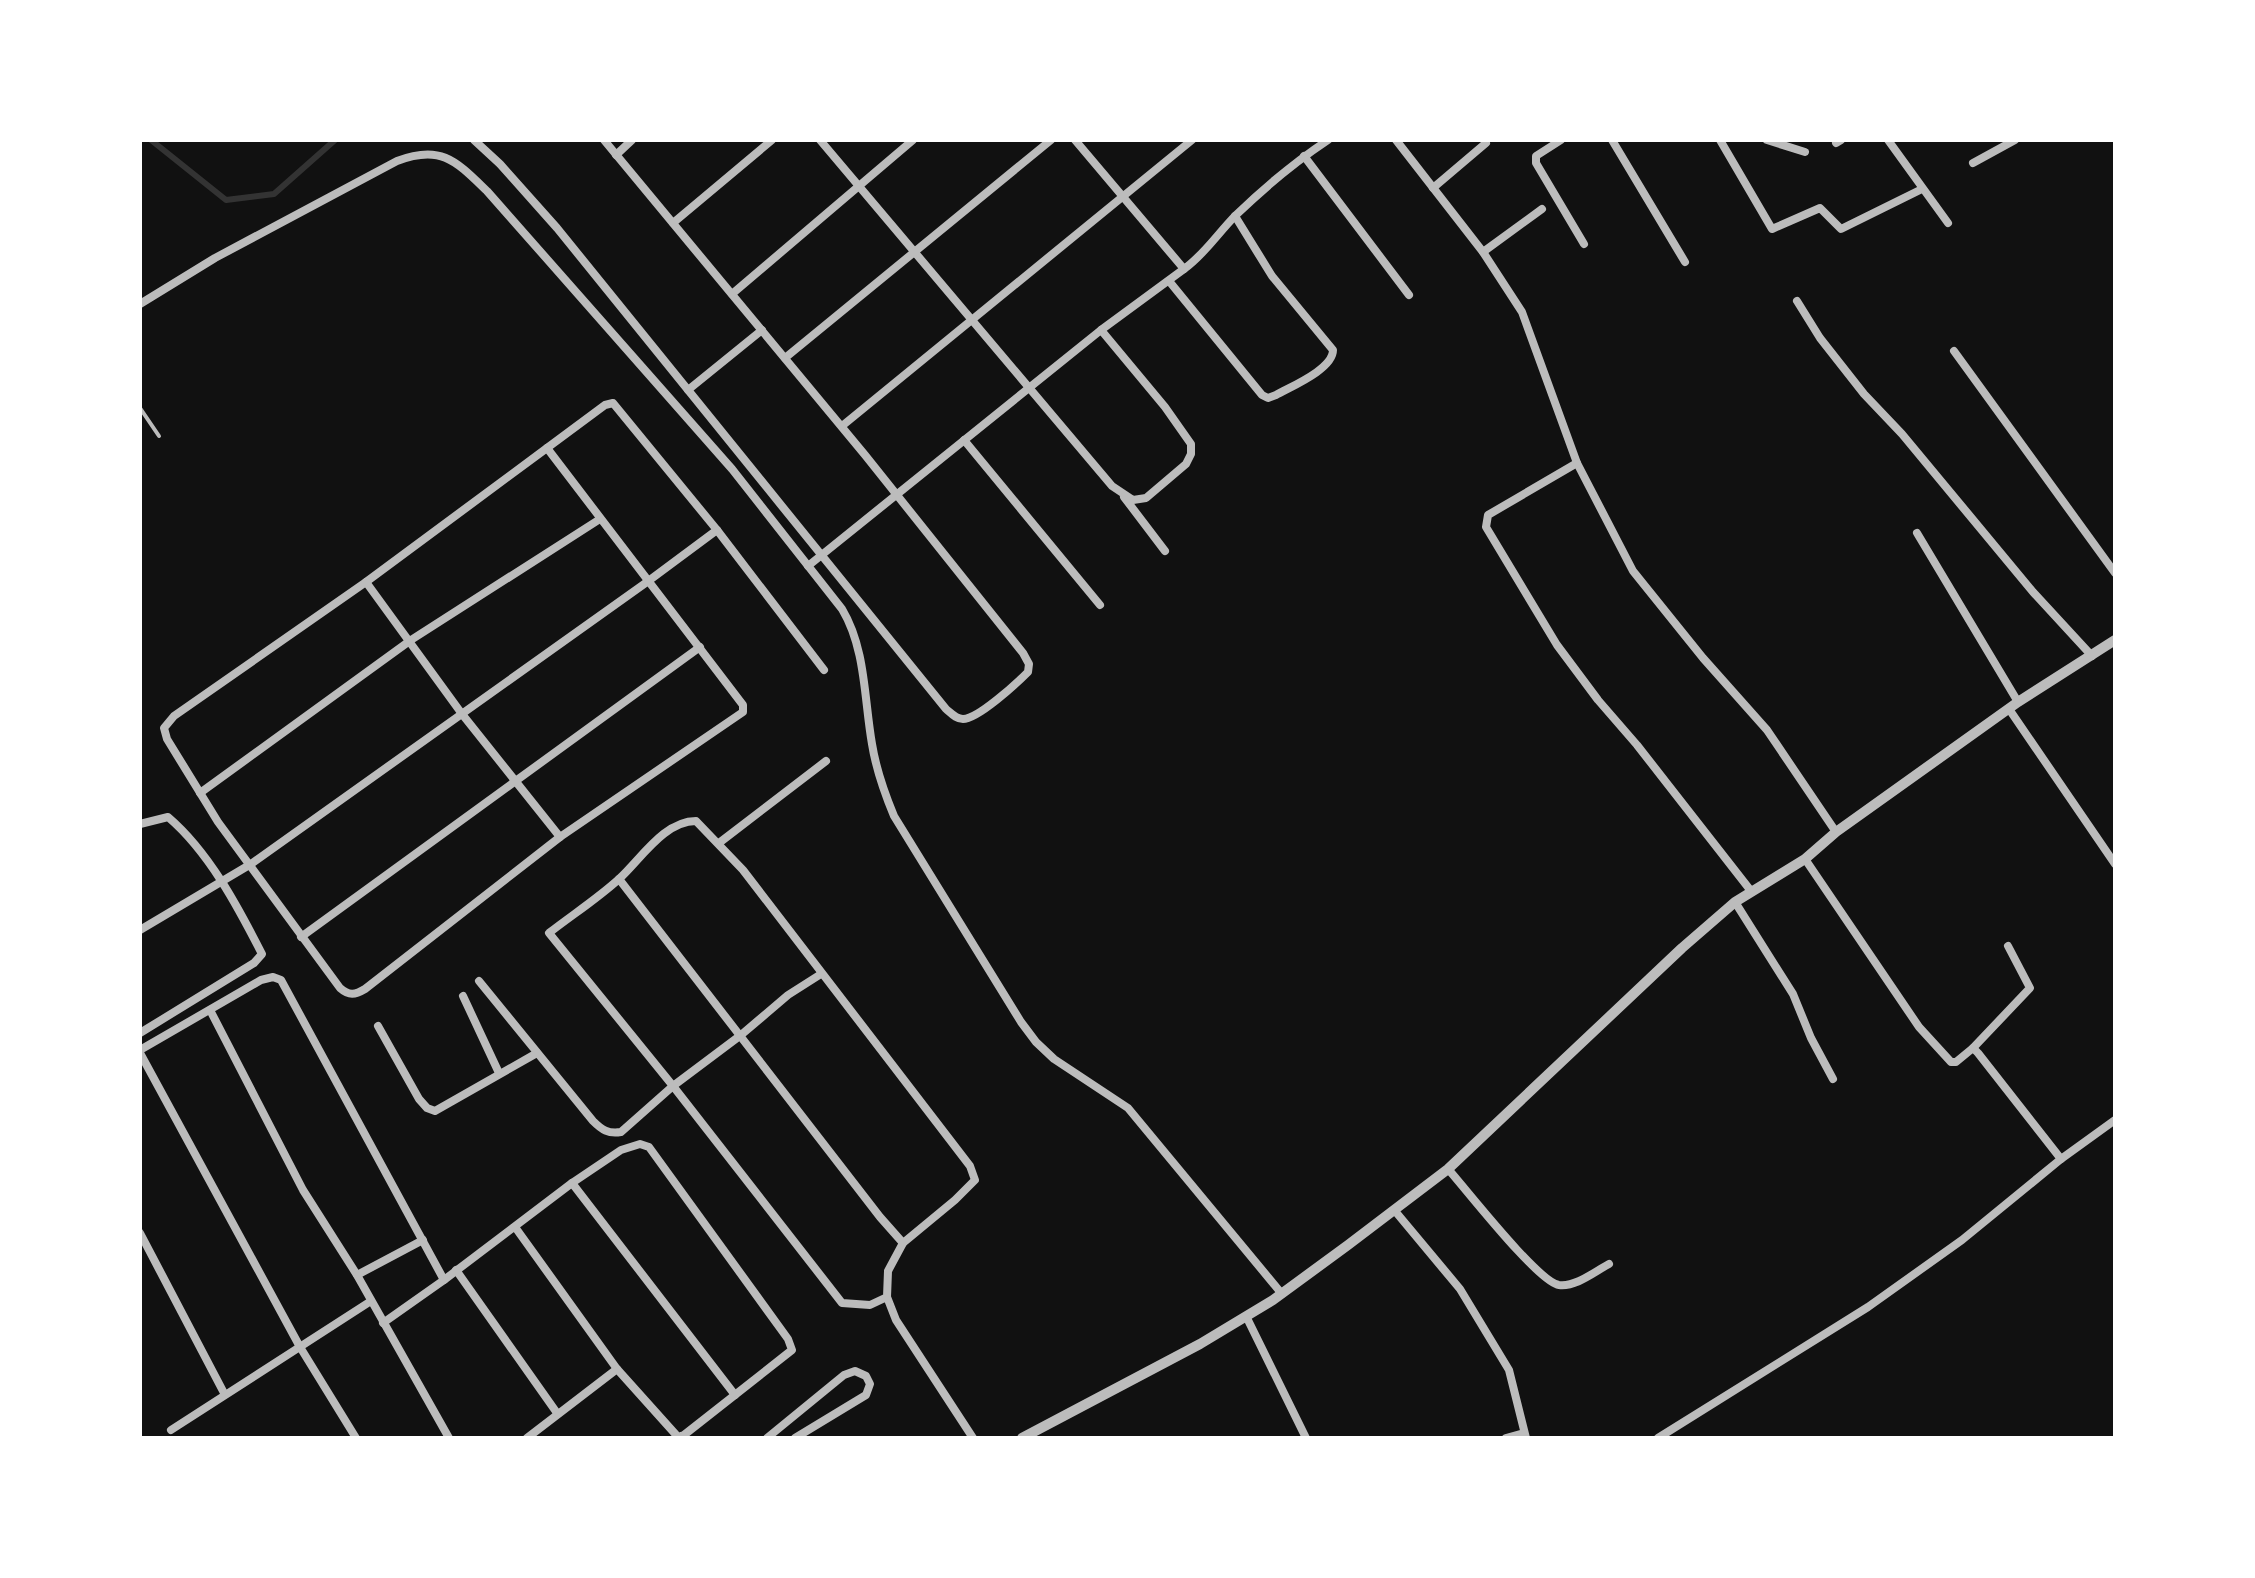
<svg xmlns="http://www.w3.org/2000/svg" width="2255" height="1578" font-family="'Libre Baskerville',serif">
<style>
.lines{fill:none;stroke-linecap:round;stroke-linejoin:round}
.stream{stroke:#333;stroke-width:6}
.service{stroke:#bcbcbc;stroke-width:4}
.minor{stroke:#bcbcbc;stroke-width:8}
.tertiary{stroke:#bcbcbc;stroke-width:10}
</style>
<rect width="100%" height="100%" fill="#111"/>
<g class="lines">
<path class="stream" d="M151,140L226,200L274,194L335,140"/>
<path class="service" d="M140,408L159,436"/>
<g class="minor">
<path d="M474,140L500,164L557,228L946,709C952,714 956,719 963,719C978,719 1017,683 1028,672L1029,664L1023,653L865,455L604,140"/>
<path d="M820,140L1112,486L1133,500L1146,498L1186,464L1191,454V444L1165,407L1101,330"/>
<path d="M1075,140L1184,269C1205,254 1218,233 1236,215C1264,188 1295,162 1328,140"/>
<path d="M1396,140L1483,252L1522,312L1577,463L1633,571L1703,658L1767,730L1836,832"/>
<path d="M1561,140L1536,156V163L1584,244"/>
<path d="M1612,140L1685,262"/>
<path d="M1720,140L1772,229L1820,208L1841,229L1922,189"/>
<path d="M1767,140L1805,152"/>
<path d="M1888,140L1948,223"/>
<path d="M1836,143L1841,140"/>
<path d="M616,155L632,140"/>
<path d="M1304,156L1409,295"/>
<path d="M1973,163L2015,140"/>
<path d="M1433,188L1486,143"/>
<path d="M673,223L772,140"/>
<path d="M1483,252L1542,209"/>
<path d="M1169,281L1262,395L1268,398L1276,395C1292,386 1333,369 1333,350L1272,276L1235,216"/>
<path d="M732,294L913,140"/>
<path d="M1797,301L1820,338L1864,394L1902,434L2033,592L2092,656"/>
<path d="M140,304L215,258L397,161C441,144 456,161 487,191L732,469L842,609C866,649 864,699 872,744C876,769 884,792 894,816L1021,1022L1036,1042L1054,1059L1128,1108L1282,1294"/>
<path d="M1954,351L2115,573"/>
<path d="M785,358L1051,140"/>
<path d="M688,390L762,330"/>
<path d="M842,426L1192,140"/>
<path d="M964,440L1100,605"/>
<path d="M547,448L743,705V712L560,837L365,989C355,995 349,996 340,988L218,822L167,739L164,728L174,716L366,582Z"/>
<path d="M547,448L605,405L613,403L717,530L824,670"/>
<path d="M1577,463L1488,515L1486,527L1557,645L1598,700L1637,745L1751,891"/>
<path d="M1124,497L1165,551"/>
<path d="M1917,533L2018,702"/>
<path d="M808,566L1101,330L1184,269"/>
<path d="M366,582L462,714L560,837"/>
<path d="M2009,709L2115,864"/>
<path d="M200,793L411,640L600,519"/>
<path d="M140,824L168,817C209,852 238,907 262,954L254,963L140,1033"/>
<path d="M719,843L826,761"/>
<path d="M1805,859L1919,1027L1951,1062H1956L1973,1048L1978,1053L2061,1159"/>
<path d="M619,879L880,1217L903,1243"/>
<path d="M1735,902L1793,994L1811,1038L1833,1079"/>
<path d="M140,930L251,864L647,582L717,530"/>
<path d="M301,937L700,647"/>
<path d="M479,981L593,1121C602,1130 608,1134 621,1132L673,1086L741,1035L788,995L821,974"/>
<path d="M463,996L499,1073"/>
<path d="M210,1010L303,1190L357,1275L449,1438"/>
<path d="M378,1026L419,1099L427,1108L435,1111L537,1053"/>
<path d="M1973,1048L2030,988L2008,946"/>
<path d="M140,1050L261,980L273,977L281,980L444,1280"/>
<path d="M140,1053L300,1347L356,1438"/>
<path d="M1448,1169C1466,1189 1538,1282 1559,1285C1576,1287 1594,1272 1609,1264"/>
<path d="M572,1183L735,1395"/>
<path d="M1395,1211L1460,1289L1509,1370L1526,1438"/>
<path d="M140,1233L224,1393"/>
<path d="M456,1270L557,1413"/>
<path d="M357,1275L423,1240"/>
<path d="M887,1297L870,1305L842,1303L673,1086L549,933C572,915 597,899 619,879C641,859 664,821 696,821L743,870L970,1166L975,1180L955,1200L903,1243L888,1271L887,1297L896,1320L973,1438"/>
<path d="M1246,1316L1306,1438"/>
<path d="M383,1323L444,1280L572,1183L621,1150L640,1144L649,1147L788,1339L792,1350L684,1435L678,1437L617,1369L515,1227"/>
<path d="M171,1430L371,1301"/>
<path d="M527,1438L617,1369"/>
<path d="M767,1438L844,1375L855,1371L866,1376L870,1384L866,1395L795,1438"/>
<path d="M1506,1438L1524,1433"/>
<path d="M1658,1438L1868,1307L1962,1240L2061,1159L2115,1120"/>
</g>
<path class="tertiary" d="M1022,1438L1200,1344L1273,1300L1348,1245L1448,1169L1682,948L1735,902L1805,859L1836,832L2018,702L2115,640"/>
</g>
<rect width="2255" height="1578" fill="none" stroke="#ffffff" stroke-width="284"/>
</svg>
